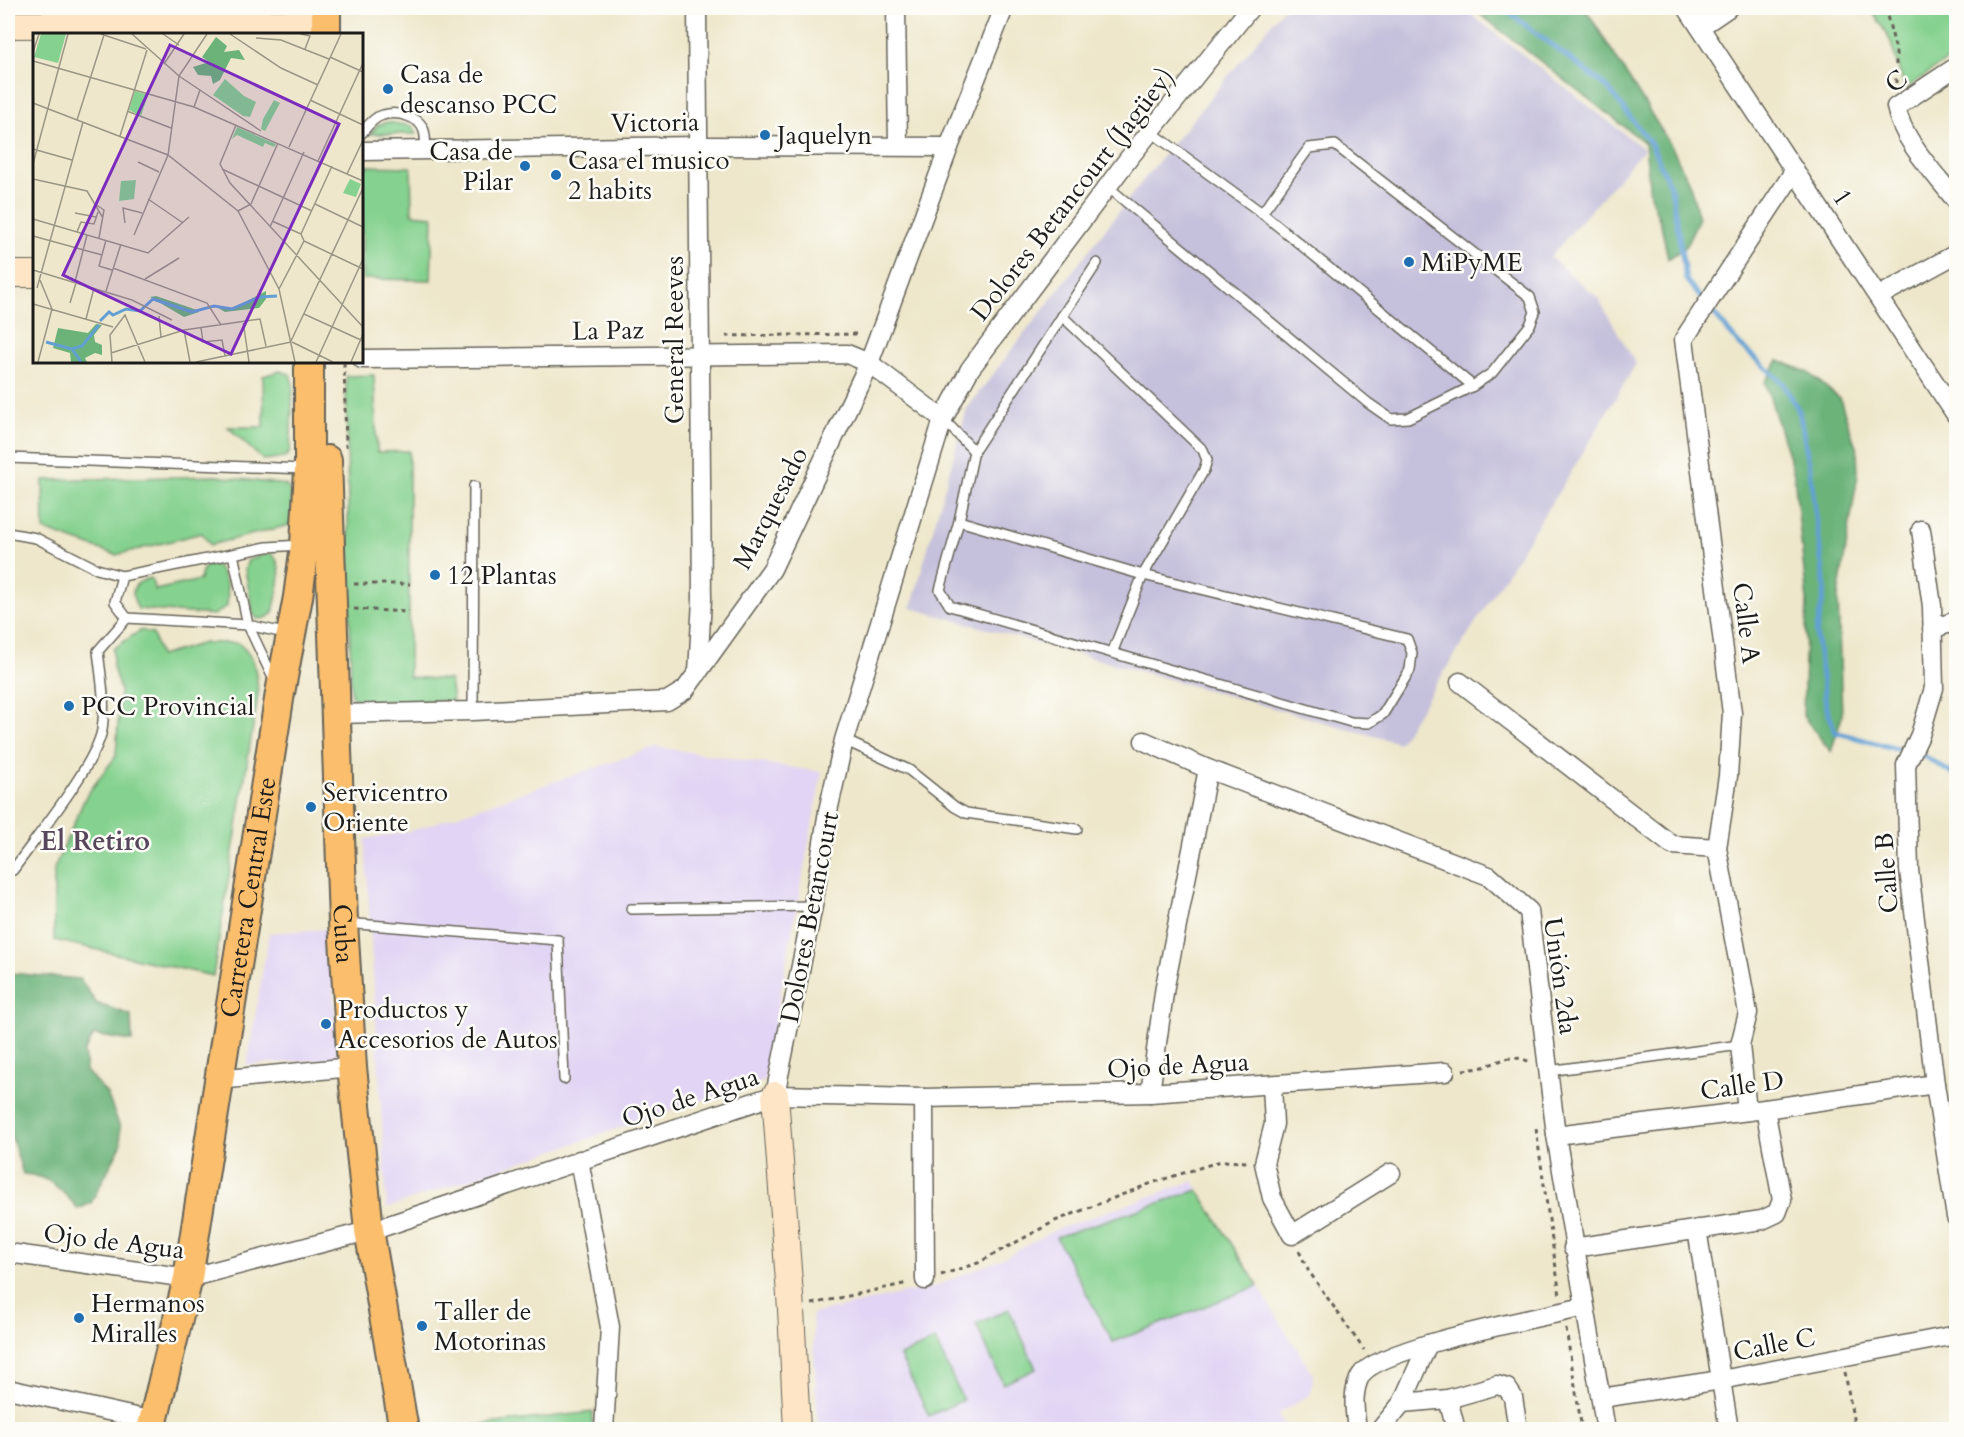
<svg xmlns="http://www.w3.org/2000/svg" width="1964" height="1437" font-family="Cardo,serif">
<style>
.built{fill:#e1d4f4}
.industrial{fill:#c5c0db}
.green{fill:#85d18f;stroke:#507656;stroke-width:1.5}
.forest{fill:#6cb37a;stroke:#44684b;stroke-width:1.5}
.lines{fill:none;stroke-linecap:round;stroke-linejoin:round}
.stream{stroke:#62a0d4;stroke-width:5}
.lane-casing{stroke:#666359;stroke-width:12}
.street-casing{stroke:#666359;stroke-width:21}
.secondary-casing{stroke:#666359;stroke-width:28}
.primary-casing{stroke:#666359;stroke-width:32}
.path{stroke:#666359;stroke-width:3;stroke-dasharray:4.5 4.5;stroke-linecap:butt}
.lane{stroke:#fff;stroke-width:9}
.street{stroke:#fff;stroke-width:18}
.secondary{stroke:#fde5c5;stroke-width:26}
.primary{stroke:#fabe6d;stroke-width:28}
.poi-dot{fill:#1f6fb2;stroke:#fdfcf7;stroke-width:2}
.labels{text-anchor:middle;stroke-width:5;stroke-linejoin:round;paint-order:stroke}
.poi-label{font-size:26px;fill:#1c1c1c;stroke:#fdfcf7;text-anchor:start}
.street-label{font-size:26px;fill:#1c1c1c;stroke:#fdfcf7}
.neighbourhood-label{font-size:27px;font-weight:bold;fill:#58465c;stroke:#fdfcf7}
.inset-river{fill:none;stroke:#62a0d4;stroke-width:3}
.inset-road{fill:none;stroke:#9a9685;stroke-width:1.5}
.view{fill:#7b2cbf;fill-opacity:0.15;stroke:#7b2cbf;stroke-width:3}
.inset-edge{fill:none;stroke:#1c1c1c;stroke-width:3}
</style>
<rect width="100%" height="100%" fill="#fdfcf7"/>
<filter id="ink" filterUnits="userSpaceOnUse"><feTurbulence type="fractalNoise" baseFrequency=".0167" numOctaves="2"/><feDisplacementMap in="SourceGraphic" scale="12" xChannelSelector="R" yChannelSelector="G"/><feConvolveMatrix kernelMatrix="1 2 1 2 8 2 1 2 1" color-interpolation-filters="sRGB"/></filter>
<filter id="wash" filterUnits="userSpaceOnUse"><feTurbulence type="fractalNoise" baseFrequency=".008" numOctaves="4" result="noise"/><feDisplacementMap in="SourceGraphic" scale="24" xChannelSelector="R" yChannelSelector="G"/><feGaussianBlur stdDeviation="1.35" result="paint"/><feColorMatrix in="noise" values="0 0 0 0 0 0 0 0 0 0 0 0 0 0 0 0 0 1.4 0 .05"/><feComposite in="paint" operator="in"/></filter>
<g filter="url(#wash)">
<rect width="100%" height="100%" fill="#eee7cb"/>
<g class="built">
<path d="M656,747L822,772L764,1081L669,1111L387,1208L365,839L408,832Z"/>
<path d="M329,929L338,1058L247,1065L269,933Z"/>
<path d="M1193,1181L1313,1375L1311,1394L1278,1414L1286,1429H818L812,1314L936,1286L1001,1259L1055,1230Z"/>
</g>
<path class="industrial" d="M1284,8H1463L1644,149L1550,257L1598,298L1636,364L1570,474L1399,743L911,608L967,408L1144,179Z"/>
<g class="green">
<path d="M1871,8H1956V54L1905,89L1890,40Z"/>
<path d="M387,122L412,126L416,134H370L378,125Z"/>
<path d="M362,166L411,167L412,214L433,216L431,280L362,279Z"/>
<path d="M280,371L290,374L293,384L290,452L285,457L263,460L228,427H264L263,376Z"/>
<path d="M374,375L377,452L409,451V677L450,680L453,701H358L351,696L346,376Z"/>
<path d="M216,476L286,485C295,497 294,510 290,525L210,545L202,533L116,555L44,530L43,480Z"/>
<path d="M270,553C288,565 276,595 273,613L266,618L258,619L253,614L245,569L248,560Z"/>
<path d="M213,563C227,575 229,589 227,606L214,615L138,609C129,591 131,583 151,578L155,590L200,580C202,570 203,566 213,563Z"/>
<path d="M141,630L153,634L160,656L204,643H238C256,657 257,673 258,695L213,976L54,940V869L86,796L116,756L120,690L113,667V649Z"/>
<path d="M1198,1190L1258,1286L1113,1342L1056,1237Z"/>
<path d="M1009,1309L1036,1369L1003,1384L976,1324Z"/>
<path d="M935,1340L963,1400L929,1416L900,1356Z"/>
<path d="M593,1412L592,1429H443Z"/>
</g>
<g class="forest">
<path d="M1472,8H1585L1672,147L1690,185L1699,218L1685,247L1668,259L1661,224L1650,196L1645,143Z"/>
<path d="M1778,360L1809,373L1840,399L1857,450L1858,474L1838,597L1842,716L1831,752L1803,716L1807,601L1794,474L1765,382Z"/>
<path d="M8,973L80,979L96,1003L131,1015L132,1041L94,1035L84,1051L86,1071L107,1094L120,1127L121,1145L91,1203L78,1209C63,1191 47,1174 23,1174L8,1126Z"/>
</g>
<g class="lines">
<path class="stream" d="M1503,8L1607,87L1651,144L1671,188L1686,280L1739,344L1783,383L1799,411L1810,469L1825,589L1816,633L1826,705L1835,732L1926,757L1956,776"/>
</g>
</g>
<g filter="url(#ink)">
<g class="lines">
<defs>
<g id="lane">
<path d="M1150,131L1262,213L1473,386"/>
<path d="M362,133C367,126 374,117 383,115C397,111 420,116 424,131C426,137 425,144 426,150"/>
<path d="M1108,187L1368,403L1391,419L1408,418L1473,386L1492,373L1530,325L1535,312L1530,297L1335,145L1309,148L1262,213"/>
<path d="M1062,316L1203,450L1207,460L1204,470L1143,575L1112,653"/>
<path d="M943,419L974,451L959,521L1143,575L1407,639L1412,653L1410,670L1383,714L1369,723L1351,722L950,606L940,590L959,521"/>
<path d="M974,451L1097,263"/>
<path d="M8,458L305,469"/>
<path d="M8,533L36,538L97,569L122,576"/>
<path d="M233,554L248,625L275,682"/>
<path d="M127,618L115,602L122,576L267,547L301,545"/>
<path d="M127,618L248,625L289,634"/>
<path d="M473,711L474,486"/>
<path d="M844,740L909,770L955,807L966,813L1077,829"/>
<path d="M8,869L13,870C35,839 96,764 102,730C106,703 101,678 98,651L127,618"/>
<path d="M631,909L813,906"/>
<path d="M345,923L558,940L564,1079"/>
<path d="M1548,1071L1740,1045"/>
</g>
<g id="street">
<path d="M697,8L702,599L698,673"/>
<path d="M896,8L898,146"/>
<path d="M1687,8L1956,415"/>
<path d="M1700,27L1728,8"/>
<path d="M1956,67L1896,107C1903,142 1935,173 1956,201"/>
<path d="M362,151L698,146L949,147"/>
<path d="M1879,296L1956,254"/>
<path d="M362,359L847,354L869,363L943,419"/>
<path d="M1921,530L1932,606L1934,688L1920,735L1906,765L1909,870L1935,1084L1956,1217"/>
<path d="M1932,629L1956,621"/>
<path d="M1460,682L1672,845L1717,848"/>
<path d="M335,714L473,711L667,701L685,690L772,569L869,363L949,147L1004,8"/>
<path d="M1144,741L1208,769L1489,876L1529,911L1556,1135L1606,1430"/>
<path d="M218,1080L352,1067"/>
<path d="M1272,1086L1274,1124L1264,1163L1272,1198L1292,1235L1391,1173"/>
<path d="M1150,1093L1165,986L1208,769"/>
<path d="M775,1095L813,906L828,811L844,740L943,419L970,369L1129,158L1250,8"/>
<path d="M924,1098L925,1280"/>
<path d="M1747,1111L1740,1045L1748,1013L1717,848L1728,776L1732,713L1684,339L1795,170"/>
<path d="M1556,1135L1765,1109L1935,1084"/>
<path d="M579,1160L610,1327L604,1430"/>
<path d="M1697,1229L1729,1430"/>
<path d="M1573,1248L1762,1220L1777,1213L1782,1200L1765,1109"/>
<path d="M8,1253L188,1278L383,1227L775,1095L924,1098L1150,1093L1445,1072"/>
<path d="M8,1389L153,1421"/>
<path d="M1601,1398L1721,1380L1956,1335"/>
<path d="M1448,1399L1456,1430"/>
<path d="M1402,1403L1448,1399L1497,1385L1507,1388L1513,1397L1518,1430"/>
<path d="M1357,1430C1355,1412 1351,1392 1361,1375C1379,1347 1544,1317 1584,1307"/>
<path d="M1380,1430L1402,1403L1428,1344"/>
</g>
<g id="secondary">
<path d="M8,25L326,23"/>
<path d="M8,274H34"/>
<path d="M775,1095L791,1309L797,1430"/>
</g>
<g id="primary">
<path d="M326,8V34"/>
<path id="s1" d="M327,460L343,922L352,1067L369,1230L404,1430"/>
<path id="s2" d="M151,1430L188,1278L280,693L298,597L305,545L309,469V362"/>
</g>
</defs>
<use href="#lane" class="lane-casing"/>
<use href="#street" class="street-casing"/>
<use href="#secondary" class="secondary-casing"/>
<use href="#primary" class="primary-casing"/>
<g class="path">
<path d="M1885,8L1896,50V88"/>
<path d="M726,336L856,334"/>
<path d="M344,363L346,447"/>
<path d="M354,584H410"/>
<path d="M354,609L409,612"/>
<path d="M1463,1070C1469,1069 1477,1069 1483,1067C1501,1061 1511,1053 1530,1062"/>
<path d="M1536,1129L1560,1296"/>
<path d="M1299,1251L1308,1270L1364,1350"/>
<path d="M941,1275L978,1263L1055,1221L1152,1183L1221,1161L1247,1162"/>
<path d="M812,1304L908,1283"/>
<path d="M1566,1329L1582,1430"/>
<path d="M1845,1372L1855,1430"/>
</g>
<use href="#lane" class="lane"/>
<use href="#street" class="street"/>
<use href="#secondary" class="secondary"/>
<use href="#primary" class="primary"/>
</g>
</g>
<g class="poi-dot">
<circle cx="388" cy="89" r="6"/>
<circle cx="765" cy="135" r="6"/>
<circle cx="525" cy="166" r="6"/>
<circle cx="556" cy="175" r="6"/>
<circle cx="1409" cy="262" r="6"/>
<circle cx="435" cy="575" r="6"/>
<circle cx="69" cy="706" r="6"/>
<circle cx="311" cy="807" r="6"/>
<circle cx="326" cy="1024" r="6"/>
<circle cx="79" cy="1318" r="6"/>
<circle cx="422" cy="1326" r="6"/>
</g>
<g class="labels">
<g class="poi-label">
<text x="400" y="83">Casa de<tspan x="400" dy="30">descanso PCC</tspan></text>
<text x="777" y="144">Jaquelyn</text>
<text x="513" y="160" text-anchor="end">Casa de<tspan x="513" dy="30">Pilar</tspan></text>
<text x="568" y="169">Casa el musico<tspan x="568" dy="30">2 habits</tspan></text>
<text x="1421" y="271">MiPyME</text>
<text x="447" y="584">12 Plantas</text>
<text x="81" y="715">PCC Provincial</text>
<text x="323" y="801">Servicentro<tspan x="323" dy="30">Oriente</tspan></text>
<text x="338" y="1018">Productos y<tspan x="338" dy="30">Accesorios de Autos</tspan></text>
<text x="91" y="1312">Hermanos<tspan x="91" dy="30">Miralles</tspan></text>
<text x="434" y="1320">Taller de<tspan x="434" dy="30">Motorinas</tspan></text>
</g>
<g class="street-label">
<text transform="translate(1896 81) rotate(-43)" y="9">C</text>
<text transform="translate(655 122) rotate(-1)" y="9">Victoria</text>
<text transform="translate(1072 194) rotate(-52)" y="9">Dolores Betancourt (Jagüey)</text>
<text transform="translate(1843 197) rotate(56)" y="9">1</text>
<text transform="translate(608 330) rotate(-1)" y="9">La Paz</text>
<text transform="translate(674 340) rotate(-90)" y="9">General Reeves</text>
<text transform="translate(770 508) rotate(-63)" y="9">Marquesado</text>
<text transform="translate(1747 623) rotate(83)" y="9">Calle A</text>
<text transform="translate(1886 873) rotate(-94)" y="9">Calle B</text>
<text dy="9" stroke="none"><textPath href="#s2" startOffset="542">Carretera Central Este</textPath></text>
<text transform="translate(809 917) rotate(-79)" y="9">Dolores Betancourt</text>
<text dy="9" stroke="none"><textPath href="#s1" startOffset="474">Cuba</textPath></text>
<text transform="translate(1561 976) rotate(82)" y="9">Unión 2da</text>
<text transform="translate(1178 1065) rotate(-3)" y="9">Ojo de Agua</text>
<text transform="translate(1742 1085) rotate(-8)" y="9">Calle D</text>
<text transform="translate(690 1097) rotate(-18)" y="9">Ojo de Agua</text>
<text transform="translate(114 1241) rotate(7)" y="9">Ojo de Agua</text>
<text transform="translate(1774 1344) rotate(-11)" y="9">Calle C</text>
</g>
<g class="neighbourhood-label">
<text x="95" y="850">El Retiro</text>
</g>
</g>
<g transform="translate(33 33)">
<rect width="330" height="330" fill="#eee7cb"/>
<path d="M8,1H33L25,30L1,24ZM192,46L211,63L223,69L217,84L210,83L180,62ZM102,58L115,62L108,83L96,77ZM241,67L247,70L232,98L228,96L230,86ZM204,94L243,111L241,114L232,110L230,114L204,102L199,106ZM317,146L328,151L323,164L310,160ZM103,147L101,166L86,168L88,148Z" fill="#85d18f"/>
<path d="M183,4L194,13L191,19L206,17L212,27L198,25L187,47L180,51L178,43L165,42L160,34L176,29L169,24ZM233,258V266L226,275L192,279L185,275L199,276ZM123,263L164,277L166,279L151,284L117,264ZM63,291L69,292L61,302L62,309L69,312V322L62,320L52,325L54,329H38L37,320L20,315L25,295L55,300Z" fill="#6cb37a"/>
<path class="inset-river" d="M67,288L76,279L80,282L93,276L107,278L120,266L159,279L181,273L199,276L227,264L244,263M13,309L39,316L48,329M39,316L49,313L66,292"/>
<path class="inset-road" d="M68,1L113,16M99,1L146,43L228,98M130,1L146,12M197,1L248,35L285,52M268,1L277,3L272,16M223,5L248,7L296,26M0,19L6,1M297,24L330,39M0,28L161,74L330,148M131,31L151,1M26,34L35,1M277,67L330,92M0,70L135,122L205,178L246,256L262,329M161,74L167,57M94,78L138,95M44,87L71,2M203,92L187,131L197,150L330,294M87,103L114,17M256,114L308,1M0,116L39,127M285,128L330,30M105,129L126,139M0,131L26,34M189,136L279,178M314,141L330,107M0,146L54,158L70,185M115,166L150,190M62,171L71,177L66,205M282,171L330,194M205,178L218,171L245,110M42,180L63,184M0,186L115,220L156,184M239,188L268,201M92,190L90,175L109,180M237,194L271,119M44,199L48,189L61,191L65,179M101,202L135,122L146,43L174,1M0,203L69,222M73,207L66,233L79,237M271,208L330,236M80,235L174,270L188,292M0,237L99,267L139,287M112,246L146,225M42,249L54,202M4,255L50,89M246,256L271,208L268,201L299,133M73,258L88,211M37,270L43,250M0,271L80,294M271,281L330,308M126,283L128,304M53,286L61,255M210,288L216,329M168,295L170,309L189,307L192,323M151,297L157,329M258,308L330,155M259,309L300,329M78,320L151,297L227,286L233,313M5,329L19,276L7,247M79,329L77,302L92,282L112,329M163,329L258,309M283,329L330,226M318,329L330,301"/>
<path class="view" d="M137,12L306,91L198,321L30,242Z"/>
<rect width="330" height="330" class="inset-edge"/>
</g>
<rect width="1964" height="1437" fill="none" stroke="#fdfcf7" stroke-width="30"/>
</svg>
